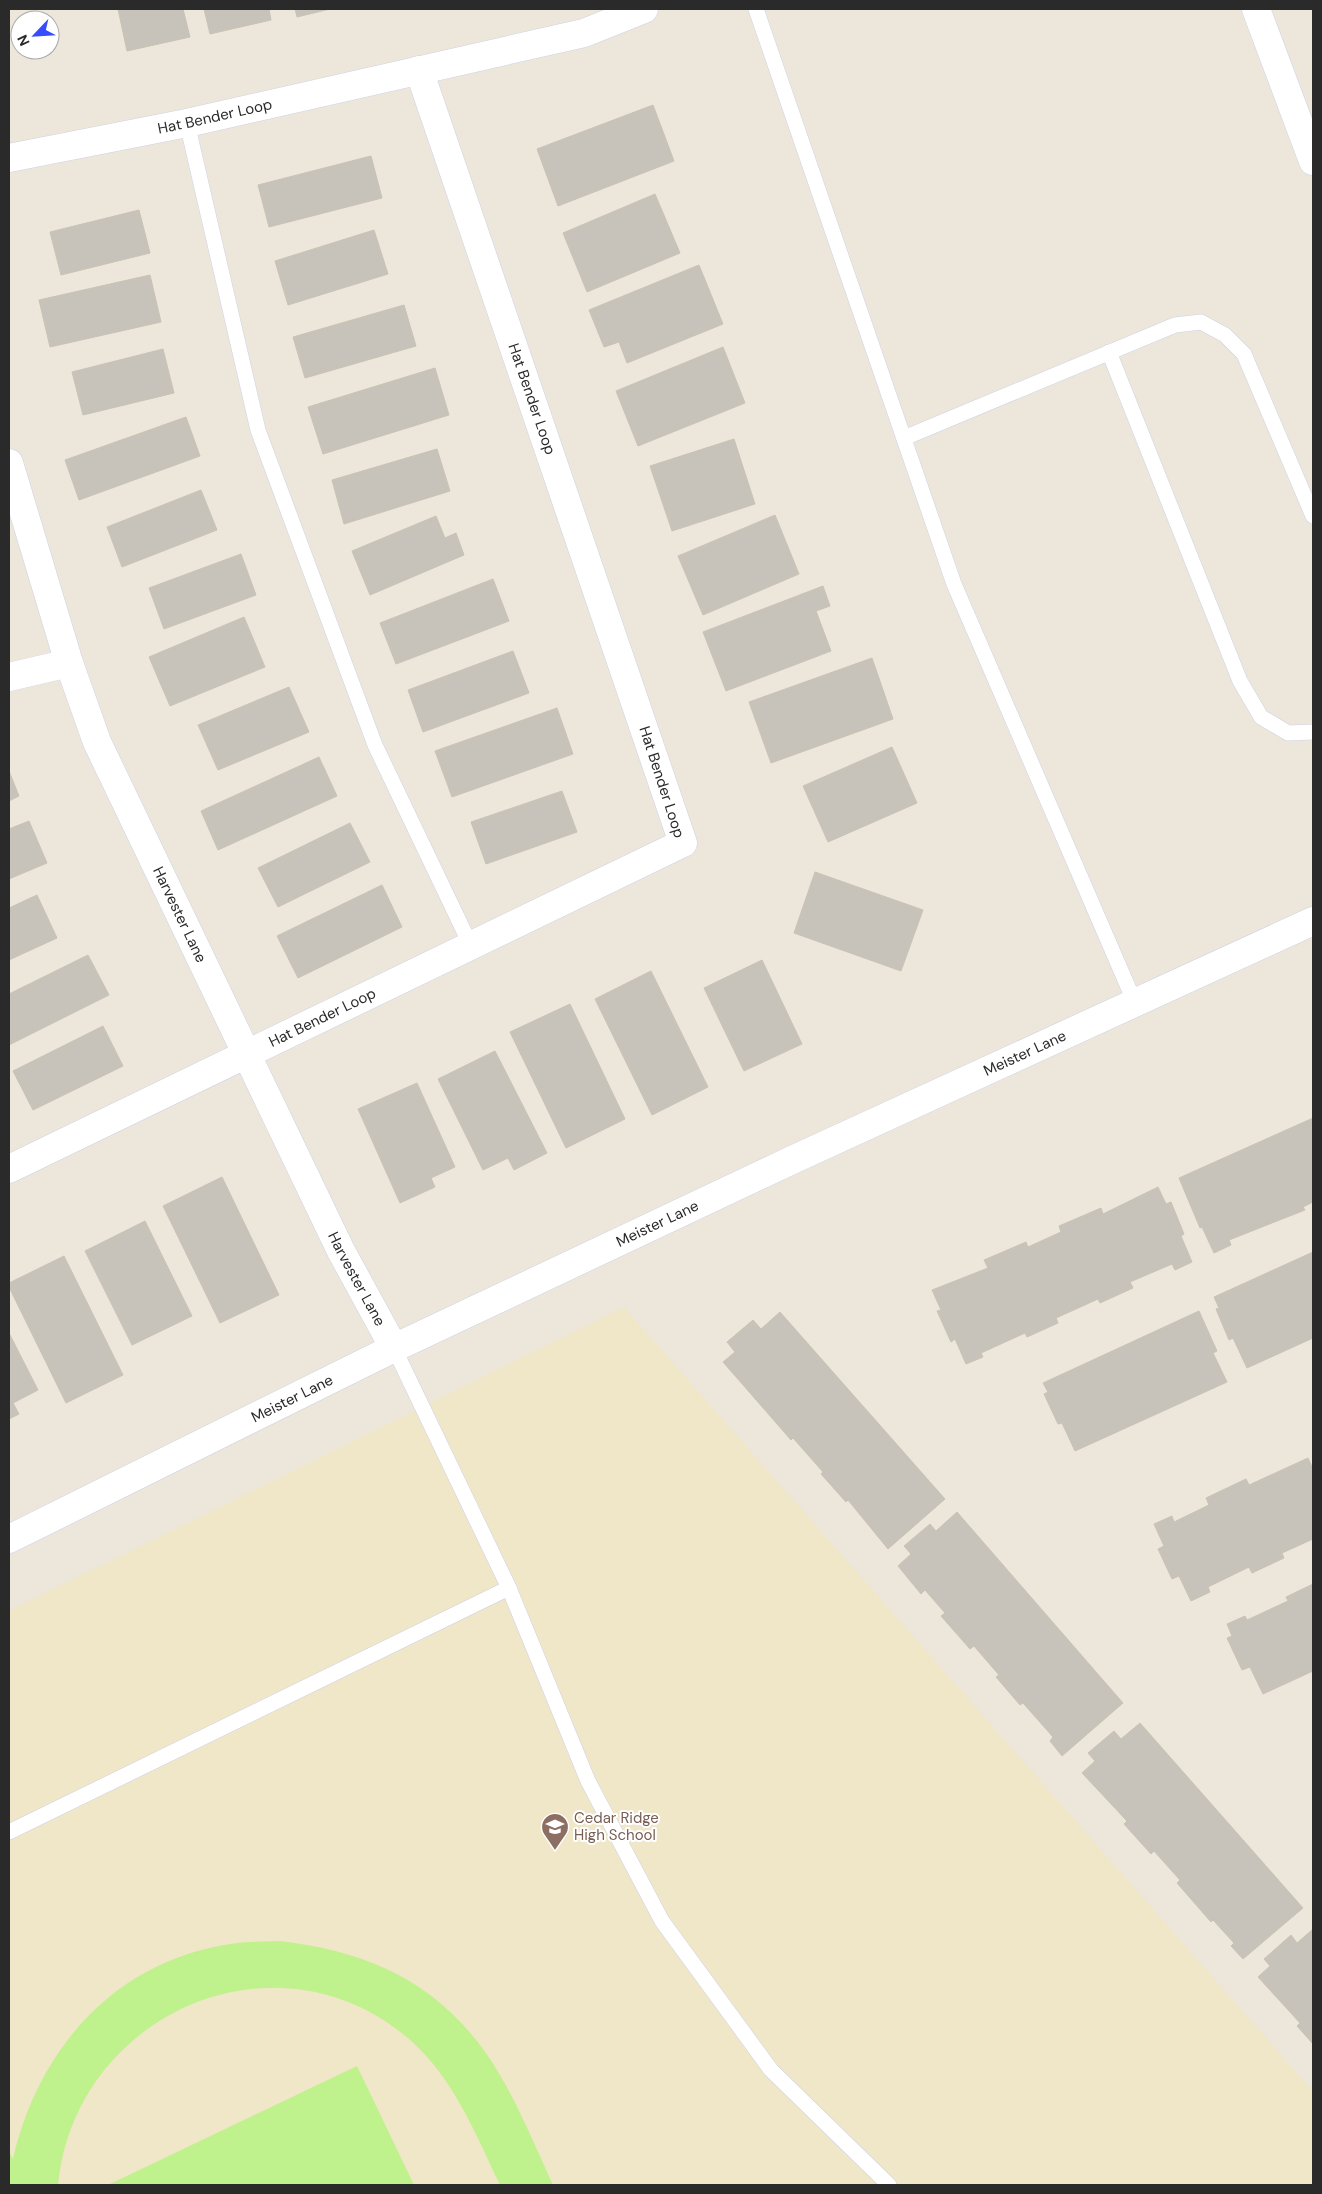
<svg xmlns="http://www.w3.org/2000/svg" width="1322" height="2194" font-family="'DM Sans',sans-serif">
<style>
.education{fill:#f0e6c8}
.pitch{fill:#bff18c}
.building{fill:#c8c3ba;stroke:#c9c3b4}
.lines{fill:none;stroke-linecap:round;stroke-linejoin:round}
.service-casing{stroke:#cfd2e4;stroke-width:16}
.minor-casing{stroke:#cfd2e4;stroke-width:29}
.tertiary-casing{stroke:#cfd2e4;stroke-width:29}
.secondary-casing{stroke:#cfd2e4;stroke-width:29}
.service{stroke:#fff;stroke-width:15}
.minor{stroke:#fff;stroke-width:28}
.tertiary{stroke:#fff;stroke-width:28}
.secondary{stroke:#fff;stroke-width:28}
.labels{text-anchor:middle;stroke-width:4;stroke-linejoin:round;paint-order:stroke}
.street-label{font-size:15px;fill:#2a2a2a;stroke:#fff}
.education-label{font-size:15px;fill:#785e54;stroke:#fff;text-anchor:start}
</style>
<rect width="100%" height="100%" fill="#ede6da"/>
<path class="education" d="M624,1307L1313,2091V2185H9V1611Z"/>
<g class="pitch">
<path d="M279,1941C367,1951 436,1981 488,2056C515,2096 533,2142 553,2185H500C474,2131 452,2073 403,2034C269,1927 74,2018 58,2185H9V2152L13,2159C39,2046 118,1958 237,1943C251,1941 265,1942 279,1941Z"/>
<path d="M357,2066L414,2185H111L110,2184Z"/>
</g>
<g class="building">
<path d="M118,9H183L190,37L127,51Z"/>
<path d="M204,9H269L271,20L210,34Z"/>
<path d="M295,9H330L297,17Z"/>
<path d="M653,105L674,161L558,206L537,149Z"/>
<path d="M371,156L382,198L269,227L258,185Z"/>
<path d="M655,194L680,253L587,292L563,233Z"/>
<path d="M139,210L150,253L61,275L50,232Z"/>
<path d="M374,230L388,274L288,305L275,261Z"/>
<path d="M699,265L723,324L627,363L619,342L604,347L589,310Z"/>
<path d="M150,275L161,322L50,347L39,300Z"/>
<path d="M404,305L416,346L305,378L293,337Z"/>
<path d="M723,347L745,403L638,446L616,391Z"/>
<path d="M163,349L174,393L83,415L72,372Z"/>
<path d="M435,368L449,415L323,454L308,407Z"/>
<path d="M186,417L200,456L79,500L65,460Z"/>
<path d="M734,439L755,504L672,531L650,466Z"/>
<path d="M437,449L450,491L344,524L332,480Z"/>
<path d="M201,490L217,530L122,567L107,527Z"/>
<path d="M775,515L799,574L703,615L678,556Z"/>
<path d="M436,516L445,538L456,533L464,555L370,595L352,551Z"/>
<path d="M241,554L256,595L164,629L149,588Z"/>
<path d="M493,579L509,621L396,664L380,623Z"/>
<path d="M823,586L830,606L816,611L831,651L726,691L703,632Z"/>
<path d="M244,617L265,667L170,706L149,657Z"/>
<path d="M513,651L529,693L423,732L408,690Z"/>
<path d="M872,658L893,719L771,763L749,702Z"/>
<path d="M289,687L309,732L218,770L198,725Z"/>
<path d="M557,708L573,754L452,797L435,751Z"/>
<path d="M892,747L917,803L828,842L803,786Z"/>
<path d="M319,757L337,796L218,850L201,811Z"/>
<path d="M9,771L19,796L9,801Z"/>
<path d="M562,791L577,832L486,864L471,822Z"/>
<path d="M29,821L47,863L9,879V829Z"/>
<path d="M350,823L370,862L278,907L258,868Z"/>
<path d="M815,872L923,910L901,971L794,933Z"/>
<path d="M382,885L402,927L298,978L277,936Z"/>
<path d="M37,895L57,938L9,960V908Z"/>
<path d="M88,955L109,995L9,1045V994Z"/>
<path d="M762,960L802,1044L744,1071L704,988Z"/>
<path d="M651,971L708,1087L652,1115L595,999Z"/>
<path d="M570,1004L625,1119L566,1148L510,1032Z"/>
<path d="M103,1026L123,1066L33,1110L13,1071Z"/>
<path d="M495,1051L547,1153L514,1170L508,1158L483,1170L438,1079Z"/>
<path d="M417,1083L455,1167L431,1178L435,1187L400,1203L358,1109Z"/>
<path d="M1313,1118V1202L1303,1207L1305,1210L1229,1240L1231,1245L1214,1253L1202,1227L1200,1228L1179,1178Z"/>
<path d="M222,1177L279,1295L220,1323L163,1206Z"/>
<path d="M1158,1187L1166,1204L1171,1202L1184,1234L1181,1236L1192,1262L1175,1270L1172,1264L1130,1282L1133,1288L1100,1303L1098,1299L1056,1318L1058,1323L1027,1337L1025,1333L981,1353L983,1357L966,1364L955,1339L951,1342L937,1311L941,1310L932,1290L988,1268L984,1260L1026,1242L1028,1247L1061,1232L1059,1226L1101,1208L1103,1214Z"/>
<path d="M145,1221L192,1316L132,1345L85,1251Z"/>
<path d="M1313,1252V1338L1247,1368L1233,1338L1229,1340L1216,1309L1219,1308L1214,1297Z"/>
<path d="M64,1256L123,1375L66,1403L9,1287V1283Z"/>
<path d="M1199,1311L1217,1351L1213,1353L1227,1382L1075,1451L1062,1423L1058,1424L1044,1394L1048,1392L1043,1383Z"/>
<path d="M780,1312L945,1499L888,1549L848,1500L846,1502L821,1474L823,1472L793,1438L791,1440L723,1362L735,1352L727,1342L753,1320L761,1329Z"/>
<path d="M9,1333L38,1390L13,1403L19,1414L9,1419Z"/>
<path d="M1308,1458L1313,1469V1539L1282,1553L1284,1558L1252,1573L1249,1567L1208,1587L1210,1592L1191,1601L1179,1576L1172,1579L1158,1549L1164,1546L1154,1524L1172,1516L1174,1522L1209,1505L1206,1498L1246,1479L1249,1485Z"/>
<path d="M957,1512L1123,1703L1062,1756L1050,1741L1053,1737L1023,1703L1020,1705L996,1677L999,1675L974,1646L970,1649L941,1616L945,1613L925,1590L921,1594L898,1566L911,1554L904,1546L930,1524L936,1531Z"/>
<path d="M1313,1584V1671L1263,1694L1250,1667L1242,1670L1227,1638L1232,1636L1227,1624L1245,1616L1247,1620L1288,1601L1286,1597Z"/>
<path d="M1140,1723L1303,1908L1243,1959L1231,1946L1234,1943L1213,1920L1211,1922L1177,1883L1180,1880L1154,1851L1151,1854L1124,1824L1127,1821L1082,1773L1095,1761L1088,1753L1114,1731L1121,1739Z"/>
<path d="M1313,1929V2044L1297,2026L1300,2023L1258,1977L1270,1966L1264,1959L1291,1935L1297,1943Z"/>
</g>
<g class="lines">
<defs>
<g id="service">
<path d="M756,9L954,584L1135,1003"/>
<path d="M187,123L258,430L375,745L471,946"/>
<path d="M1109,352L1240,681L1261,717L1288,733L1313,732"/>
<path d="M904,438L1175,325L1201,322L1225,335L1244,354L1313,516"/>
<path d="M394,1348L509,1588L588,1781L662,1921L771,2070L889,2185"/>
<path d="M9,1832L509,1588"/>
</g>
<g id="minor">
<path id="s1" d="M9,158L187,123L584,33L644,9"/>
<path id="s2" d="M9,463L69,663L97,742L341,1251L394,1348"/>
<path d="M9,677L69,663"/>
<path id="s3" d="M9,1169L683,843L419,70"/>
</g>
<g id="tertiary">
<path id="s4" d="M9,1539L394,1348L790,1161L1313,921"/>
</g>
<path id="secondary" d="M1256,9L1313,161"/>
</defs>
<use href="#service" class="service-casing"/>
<use href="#minor" class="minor-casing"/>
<use href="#tertiary" class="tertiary-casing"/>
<use href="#secondary" class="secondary-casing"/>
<use href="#service" class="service"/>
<use href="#minor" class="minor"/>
<use href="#tertiary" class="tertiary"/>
<use href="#secondary" class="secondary"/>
</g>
<defs>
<symbol id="school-pin" viewBox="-11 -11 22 30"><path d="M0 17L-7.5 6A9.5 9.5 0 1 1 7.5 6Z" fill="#8d6e63" stroke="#fff"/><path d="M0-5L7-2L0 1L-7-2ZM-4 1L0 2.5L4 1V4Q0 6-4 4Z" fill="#fff"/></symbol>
</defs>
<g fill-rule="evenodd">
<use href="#school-pin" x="539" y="1811" width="32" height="43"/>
</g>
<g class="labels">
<g class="street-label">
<text dy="5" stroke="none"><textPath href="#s1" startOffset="210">Hat Bender Loop</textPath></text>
<text transform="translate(532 399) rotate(71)" y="5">Hat Bender Loop</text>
<text transform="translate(662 782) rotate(72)" y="5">Hat Bender Loop</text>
<text dy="5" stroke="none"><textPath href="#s2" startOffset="484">Harvester Lane</textPath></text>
<text dy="5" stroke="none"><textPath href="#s3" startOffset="348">Hat Bender Loop</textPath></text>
<text dy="5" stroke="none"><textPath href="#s4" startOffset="1126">Meister Lane</textPath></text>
<text dy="5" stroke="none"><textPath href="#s4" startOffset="721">Meister Lane</textPath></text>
<text dy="5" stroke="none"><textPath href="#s2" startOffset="889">Harvester Lane</textPath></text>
<text dy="5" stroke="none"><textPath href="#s4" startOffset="316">Meister Lane</textPath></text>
</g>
<g class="education-label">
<text x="574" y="1823">Cedar Ridge<tspan x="574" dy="17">High School</tspan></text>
</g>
</g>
<rect width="1322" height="2194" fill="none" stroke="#2a2a2a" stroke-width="20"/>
<g transform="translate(35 35) rotate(245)"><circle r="24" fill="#ffffff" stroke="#aaaaaa"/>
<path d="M0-4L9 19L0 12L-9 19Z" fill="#354cff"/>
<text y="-8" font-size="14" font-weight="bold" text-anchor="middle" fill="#2a2a2a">N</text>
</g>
</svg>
